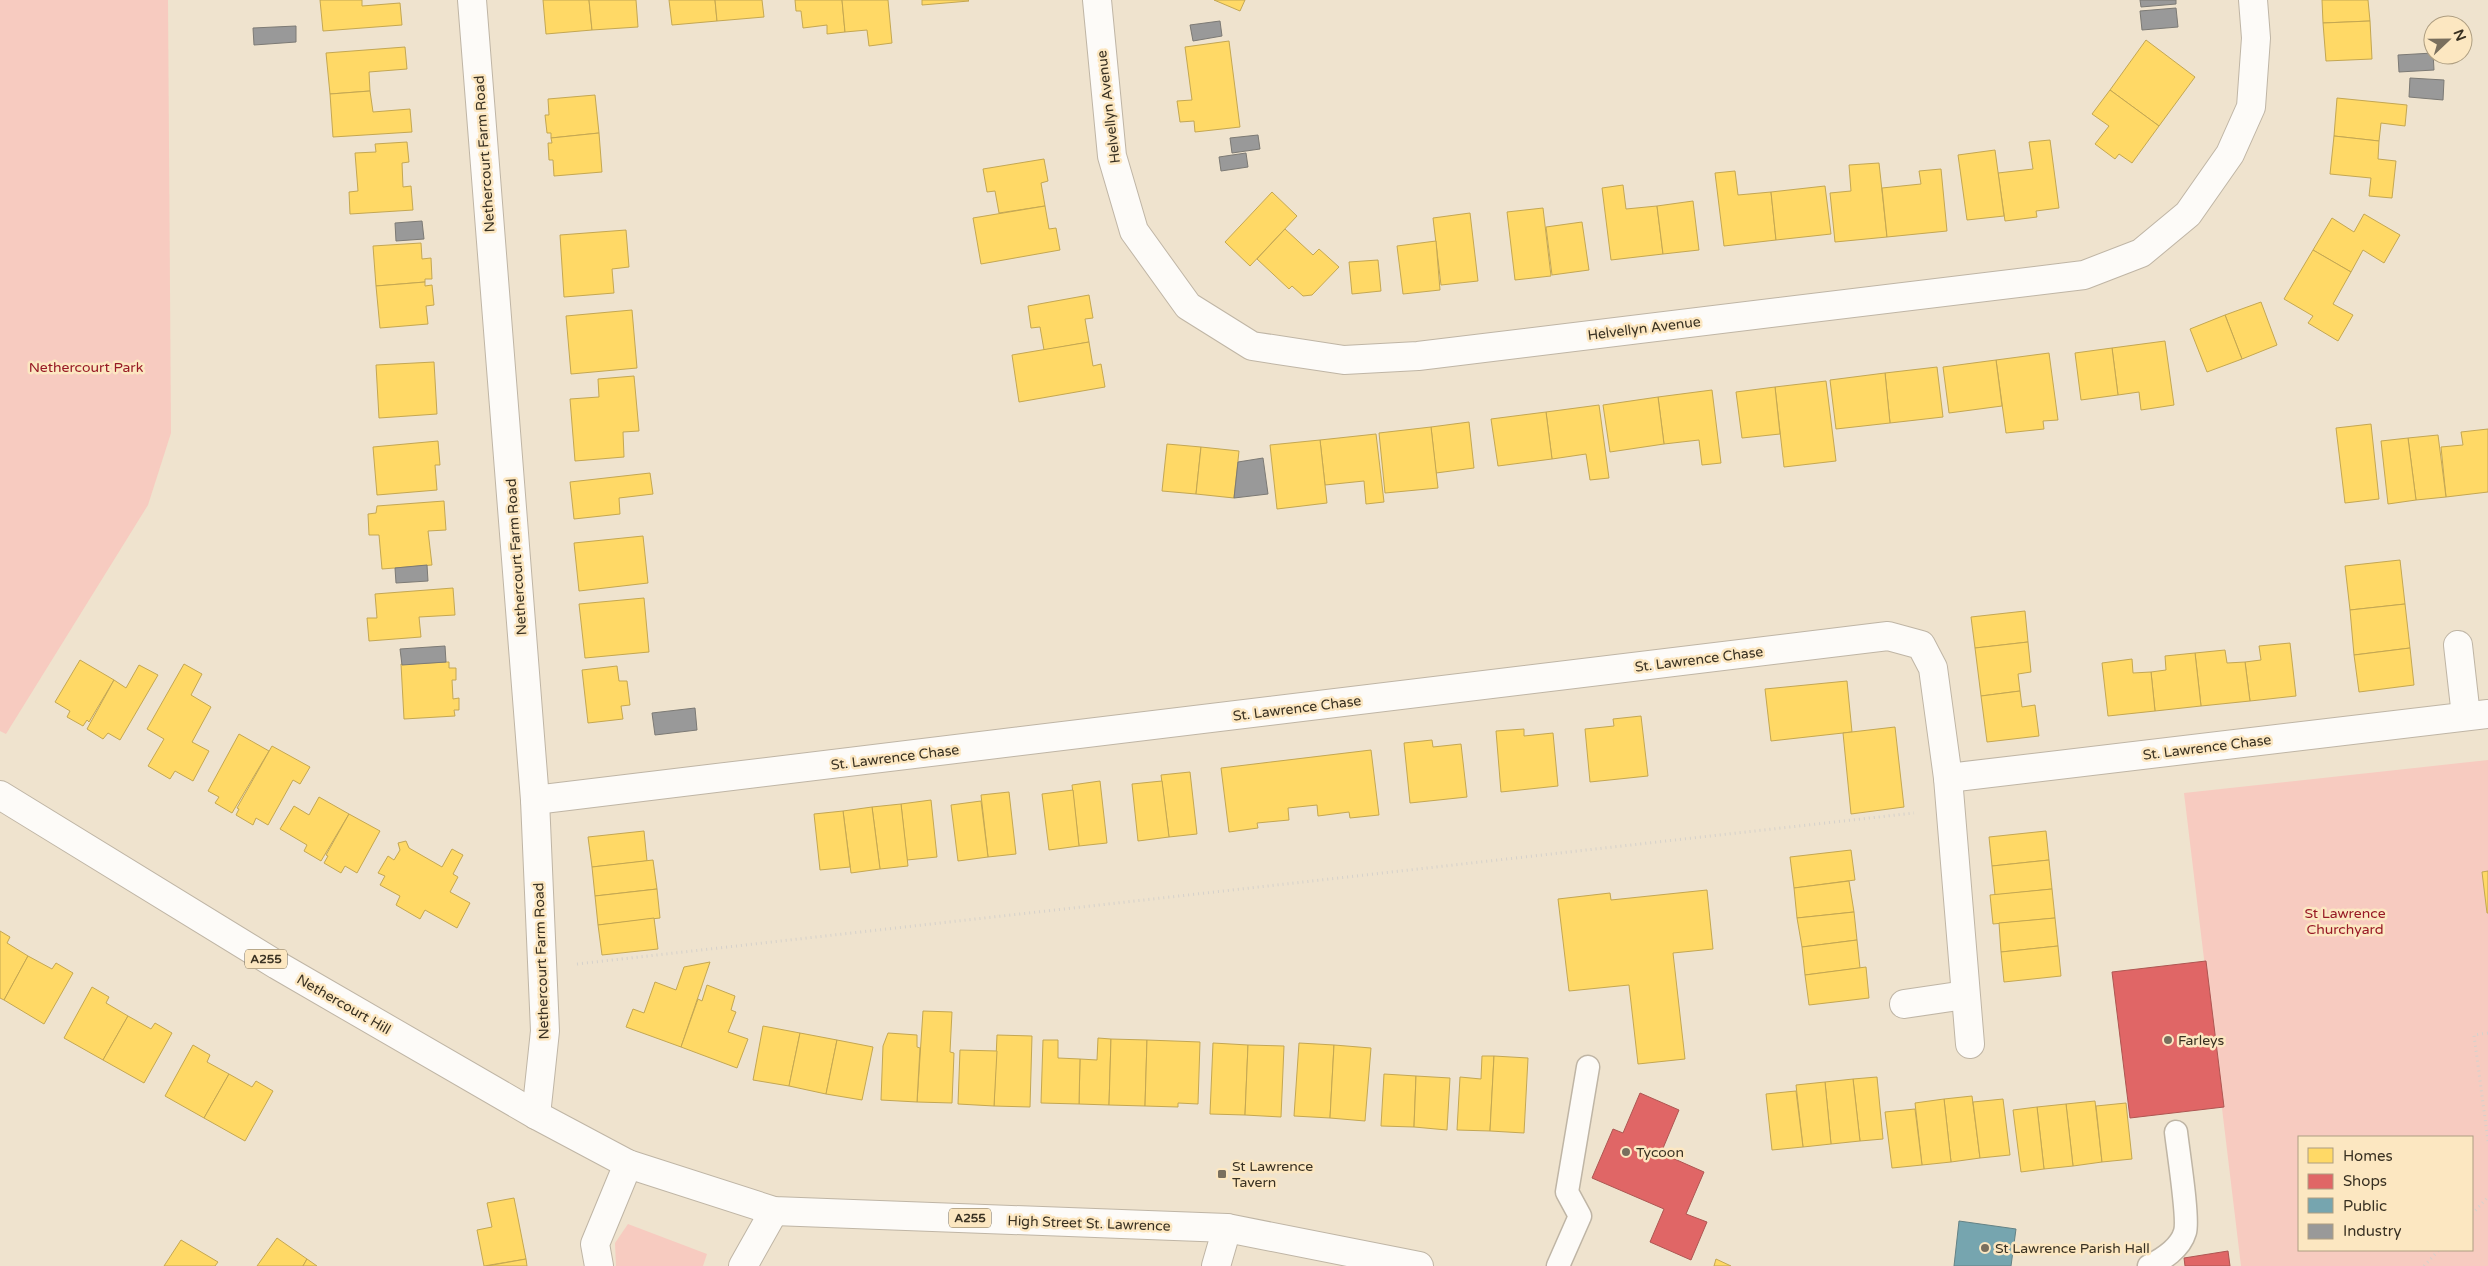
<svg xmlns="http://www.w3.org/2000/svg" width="2488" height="1266" font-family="'Varela Round',sans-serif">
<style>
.green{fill:#f7cbc0;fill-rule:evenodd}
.homes{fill:#ffd966;stroke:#c4a752}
.shops{fill:#e06666;stroke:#ae5652}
.public{fill:#76a5af;stroke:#648285}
.industry{fill:#999;stroke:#7c7a75}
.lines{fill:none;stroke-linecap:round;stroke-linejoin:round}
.lane-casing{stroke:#bfb5a5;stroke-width:25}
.street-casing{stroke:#bfb5a5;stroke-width:30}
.primary-casing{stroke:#bfb5a5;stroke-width:30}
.path{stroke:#d5d1cb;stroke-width:3;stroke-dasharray:1 4;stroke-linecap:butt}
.lane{stroke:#fdfbf8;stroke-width:22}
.street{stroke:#fdfbf8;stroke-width:28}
.primary{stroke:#fdfbf8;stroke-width:28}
.poi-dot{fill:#796f5e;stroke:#fce7c1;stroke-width:2}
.labels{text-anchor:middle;stroke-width:5;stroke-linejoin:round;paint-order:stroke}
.shield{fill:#fce7c1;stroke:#746852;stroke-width:1}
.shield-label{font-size:12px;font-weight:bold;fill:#393122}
.street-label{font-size:14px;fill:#393122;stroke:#fce7c1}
.park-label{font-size:14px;fill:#971925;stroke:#fce7c1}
.poi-label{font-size:14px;fill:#393122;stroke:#fce7c1;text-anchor:start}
</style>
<rect width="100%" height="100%" fill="#efe3ce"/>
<g class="green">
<path d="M0,0H168L171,433L148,505L6,734L0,731Z"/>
<path d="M2488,760V1266H2241L2184,793ZM2299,1137H2472V1250H2299Z"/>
<path d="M628,1224L707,1254L703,1266H616L615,1243Z"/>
</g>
<g class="homes">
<path d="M320,0H362V6L400,3L402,25L323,31Z"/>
<path d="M543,0H589L592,30L546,34Z"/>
<path d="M589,0H636L638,27L592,30Z"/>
<path d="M669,0H715L717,21L672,25Z"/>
<path d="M715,0H762L764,17L717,21Z"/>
<path d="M795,0H842L845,32L827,34V25L803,28L801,11H796Z"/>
<path d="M842,0H888L892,43L869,46L867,30L845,32Z"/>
<path d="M922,0H968L969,1L922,5Z"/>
<path d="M1214,0H1245L1240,11Z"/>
<path d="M2322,0H2368L2370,21L2323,23Z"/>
<path d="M2370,21L2372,59L2326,61L2323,23Z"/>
<path d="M2146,40L2195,77L2159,126L2110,90Z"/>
<path d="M1229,41L1240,127L1195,132L1194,121L1180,122L1177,101L1192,100L1185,47Z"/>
<path d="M405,47L407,69L369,72L370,91L330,94L326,53Z"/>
<path d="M2110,90L2159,126L2132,163L2119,154L2115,159L2095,144L2109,126L2092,114Z"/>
<path d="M370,91L373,112L410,109L412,132L333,137L330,94Z"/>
<path d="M595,95L599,133L551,138V133H547L545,115H549L548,99Z"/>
<path d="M2337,98L2407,105L2405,126L2381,123L2379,141L2334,136Z"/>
<path d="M599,133L602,172L554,176L553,160H549L548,143H552L551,138Z"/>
<path d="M2334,136L2379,141L2378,159L2396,161L2392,198L2369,196L2371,178L2330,174Z"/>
<path d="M2050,140L2059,208L2036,211L2037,217L2005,221L1998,173L2033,169L2029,142Z"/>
<path d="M407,142L409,162L402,163L403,187L411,186L413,210L350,214L349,192L358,191L355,153L376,152L375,144Z"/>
<path d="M1995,150L2004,216L1967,220L1958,155Z"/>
<path d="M1044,159L1048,181L1041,183L1045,206L999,213L995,191L987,192L983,169Z"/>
<path d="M1879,163L1887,237L1835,242L1830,193L1851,191L1849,165Z"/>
<path d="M1941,169L1947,231L1887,237L1882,188L1921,184L1919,171Z"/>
<path d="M1735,171L1738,195L1771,192L1776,240L1724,246L1715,173Z"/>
<path d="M1623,185L1626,209L1657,206L1663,254L1611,260L1602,188Z"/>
<path d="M1825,186L1831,234L1776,240L1771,192Z"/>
<path d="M1272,192L1297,216L1250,266L1225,242Z"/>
<path d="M1693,201L1699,250L1663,254L1657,206Z"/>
<path d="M1045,206L1049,229L1056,228L1060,250L981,264L973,218Z"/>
<path d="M1543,208L1551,276L1515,280L1507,212Z"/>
<path d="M1470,213L1478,281L1441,285L1433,218Z"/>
<path d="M2364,214L2400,235L2384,263L2363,250L2351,272L2313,250L2332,218L2354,232Z"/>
<path d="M1582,222L1589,270L1552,275L1546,227Z"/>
<path d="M1285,229L1313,255L1319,249L1339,267L1312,295L1303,296L1292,286L1289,289L1257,259Z"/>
<path d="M626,230L629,267L612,269L614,293L564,297L560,235Z"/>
<path d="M1436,241L1440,290L1403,294L1397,246Z"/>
<path d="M421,243L422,259L431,258L432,279H425V282L376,286L373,246Z"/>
<path d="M2313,250L2351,272L2333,304L2353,315L2338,341L2308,323L2313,316L2284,299Z"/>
<path d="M1378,260L1381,291L1352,294L1349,262Z"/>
<path d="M425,282V286L432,285L434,305L426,306L428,324L380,328L376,286Z"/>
<path d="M1089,295L1093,318L1085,319L1089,342L1044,350L1040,327L1031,328L1028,306Z"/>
<path d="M2261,302L2277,345L2242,359L2225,315Z"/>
<path d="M632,310L637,368L571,374L566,316Z"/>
<path d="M2225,315L2242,359L2207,372L2190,329Z"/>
<path d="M2165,341L2174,405L2141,410L2139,392L2118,395L2112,348Z"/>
<path d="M1089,342L1093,366L1101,364L1105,387L1019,402L1012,355Z"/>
<path d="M2112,348L2118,395L2081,400L2075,353Z"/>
<path d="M2049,353L2058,420L2043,421L2044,429L2006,433L1996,360Z"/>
<path d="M1996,360L2002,406L1949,413L1943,367Z"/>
<path d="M434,362L437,414L379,418L376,365Z"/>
<path d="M1937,367L1943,417L1890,423L1885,373Z"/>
<path d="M1885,373L1890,423L1836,429L1830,380Z"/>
<path d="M634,376L639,431L623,432L624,457L575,461L570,399L599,397L598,379Z"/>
<path d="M1826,381L1836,461L1784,467L1775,387Z"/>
<path d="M1775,387L1780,434L1742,438L1736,392Z"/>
<path d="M1712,390L1721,463L1702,465L1699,440L1664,444L1658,397Z"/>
<path d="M1658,397L1664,444L1610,452L1603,405Z"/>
<path d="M1599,405L1609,478L1590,480L1586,454L1552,459L1546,412Z"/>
<path d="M1546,412L1552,459L1498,466L1491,419Z"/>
<path d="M1469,422L1474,468L1436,473L1431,427Z"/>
<path d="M2371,424L2379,499L2345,503L2336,428Z"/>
<path d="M1431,427L1438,488L1385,493L1379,433Z"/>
<path d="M2488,429V492L2446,497L2441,447L2463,445L2461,432Z"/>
<path d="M1376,434L1384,502L1366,504L1364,481L1325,485L1320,440Z"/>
<path d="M2438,435L2446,497L2416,500L2408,438Z"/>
<path d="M2408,438L2416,500L2388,504L2381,441Z"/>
<path d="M1320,440L1327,503L1277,509L1270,445Z"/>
<path d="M438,441L440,465H435L437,490L377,495L373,447Z"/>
<path d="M1167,444L1201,447L1196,494L1162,491Z"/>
<path d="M1201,447L1239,451L1234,498L1196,494Z"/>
<path d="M650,473L653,494L619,498L620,514L574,519L570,482Z"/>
<path d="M444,501L446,530L428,531L432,565L382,569L379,535H369L368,514L376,513L377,506Z"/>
<path d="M643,536L648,583L579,591L574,543Z"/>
<path d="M2400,560L2405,604L2350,610L2345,566Z"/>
<path d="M453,588L455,615L419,617L421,637L369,641L367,618H377L375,594Z"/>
<path d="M644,598L649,652L585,658L579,604Z"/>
<path d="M2405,604L2410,648L2354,655L2350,610Z"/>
<path d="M2025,611L2028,642L1975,648L1971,617Z"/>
<path d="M2028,642L2031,672L2018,674L2020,691L1981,696L1975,648Z"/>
<path d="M2290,643L2296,696L2250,701L2245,662L2261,660L2259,646Z"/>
<path d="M2410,648L2414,685L2359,692L2354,655Z"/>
<path d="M2225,650L2227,663L2245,662L2250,701L2201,706L2195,653Z"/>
<path d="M2195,653L2201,706L2155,711L2151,672L2166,670L2165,656Z"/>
<path d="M2132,659L2133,673L2151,672L2155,711L2108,716L2102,663Z"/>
<path d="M80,660L114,680L89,722L87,720L83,726L67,717L70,711L55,702Z"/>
<path d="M449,662V668H456V680H452L453,699L459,698V710H454L455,716L404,719L401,664Z"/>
<path d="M184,664L202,674L191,695L211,707L192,742L209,751L193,781L175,771L170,779L148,766L164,739L147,729Z"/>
<path d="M139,665L158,675L120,740L108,733L103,739L87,729L114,680L126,688Z"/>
<path d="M617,666L619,681H627L630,705L621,706L623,719L588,723L582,670Z"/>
<path d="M1847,681L1852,732L1771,741L1765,689Z"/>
<path d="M2020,691L2022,707L2035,705L2039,736L1987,742L1981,696Z"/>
<path d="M1641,716L1648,776L1590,782L1585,729L1614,726L1613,719Z"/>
<path d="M1895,727L1904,807L1851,814L1843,733Z"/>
<path d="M1524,729V736L1553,733L1558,786L1501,792L1496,731Z"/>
<path d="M239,734L269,751L232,813L215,803L219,797L208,791Z"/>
<path d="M1432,740L1433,747L1461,744L1467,797L1410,803L1404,743Z"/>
<path d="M272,746L310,767L300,784L293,780L268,825L256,818L253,825L236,815L239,809L237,808Z"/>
<path d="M1371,750L1379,815L1350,818L1349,812L1318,816L1317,805L1288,808L1289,820L1257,823L1258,828L1229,832L1221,768Z"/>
<path d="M1190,772L1197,834L1169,837L1161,775Z"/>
<path d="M1100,781L1107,843L1079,846L1072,785Z"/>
<path d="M1162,781L1169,837L1138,841L1132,784Z"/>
<path d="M1073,790L1079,846L1049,850L1042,794Z"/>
<path d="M1009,792L1016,854L988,857L981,795Z"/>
<path d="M319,797L349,814L321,861L304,851L307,845L280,829L294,806L309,815Z"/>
<path d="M931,800L937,857L907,860L901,804Z"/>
<path d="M981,801L988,857L958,861L951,805Z"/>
<path d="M901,804L908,866L880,869L872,807Z"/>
<path d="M872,807L880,869L851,873L843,811Z"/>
<path d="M843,811L850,867L820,870L814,814Z"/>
<path d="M349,814L380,831L357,873L345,866L341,873L324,863L328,856L326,855Z"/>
<path d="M644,831L647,861L592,867L588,837Z"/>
<path d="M2046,831L2049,860L1992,866L1989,837Z"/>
<path d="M406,841L409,848L442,867L452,849L463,855L453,874L458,877L450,892L470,903L457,928L425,910L420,919L396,905L400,896L380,885L385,876L378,873L388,856L394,860L400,850L398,843Z"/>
<path d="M1851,850L1855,880L1794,888L1790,857Z"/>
<path d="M653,860L657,889L595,896L592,867Z"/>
<path d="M2049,860L2052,889L1995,895L1992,866Z"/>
<path d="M2488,871V913H2487L2482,872Z"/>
<path d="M1849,881L1854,912L1797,918L1794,888Z"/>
<path d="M657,889L660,918L598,925L595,896Z"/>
<path d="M2052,889L2055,918L1993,924L1990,895Z"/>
<path d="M1707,890L1713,949L1673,953L1685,1059L1638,1064L1629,985L1569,991L1558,899L1610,893L1611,900Z"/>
<path d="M1854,912L1857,940L1802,947L1797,918Z"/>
<path d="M654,918L658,949L602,955L598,925Z"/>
<path d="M2055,918L2058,946L2001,952L1999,923Z"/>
<path d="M0,931L10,937L7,943L28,956L4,1000L0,998Z"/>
<path d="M1857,940L1860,968L1805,975L1802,947Z"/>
<path d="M2058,946L2061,976L2004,982L2001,952Z"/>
<path d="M28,956L52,969L56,963L73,973L44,1024L4,1000Z"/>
<path d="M710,962L681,1047L626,1027L633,1009L644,1013L655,982L676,990L684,967Z"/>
<path d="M1866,967L1869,998L1809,1005L1805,975Z"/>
<path d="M707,985L735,996L731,1010L736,1012L728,1032L748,1039L737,1068L681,1047L698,999L702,1001Z"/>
<path d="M92,987L109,997L106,1003L128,1016L103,1060L64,1038Z"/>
<path d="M923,1011L952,1012L950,1052L954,1053L952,1103L917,1102Z"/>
<path d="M128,1016L151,1029L155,1023L172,1033L144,1083L103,1060Z"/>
<path d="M763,1026L800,1033L789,1086L753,1080Z"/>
<path d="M800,1033L837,1040L826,1094L789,1086Z"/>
<path d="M888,1033L917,1035V1047L920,1048L917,1102L881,1100L883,1046Z"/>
<path d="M997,1035L1032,1036L1030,1107L994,1106Z"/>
<path d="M1098,1038L1111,1039L1109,1105L1079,1104L1080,1059L1097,1060Z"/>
<path d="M1111,1039L1147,1040L1145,1106L1109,1105Z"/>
<path d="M837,1040L873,1047L862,1100L826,1094Z"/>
<path d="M1043,1040H1058V1058L1080,1059L1079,1104L1041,1103Z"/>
<path d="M1147,1040L1200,1042L1198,1104L1178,1103V1107L1145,1106Z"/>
<path d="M1213,1043L1248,1045L1245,1115L1210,1114Z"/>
<path d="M1299,1043L1334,1045L1330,1118L1294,1116Z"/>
<path d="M193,1045L210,1055L207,1062L229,1074L204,1118L165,1096Z"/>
<path d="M1248,1045L1284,1046L1281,1117L1245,1115Z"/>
<path d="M1334,1045L1371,1048L1365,1121L1330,1118Z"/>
<path d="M960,1050L997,1051L994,1106L958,1104Z"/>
<path d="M1482,1056H1494L1490,1131L1457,1130L1460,1077L1481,1079Z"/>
<path d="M1494,1056L1528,1058L1524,1133L1490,1131Z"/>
<path d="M229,1074L252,1087L256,1081L273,1091L245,1141L204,1118Z"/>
<path d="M1384,1074L1416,1076L1414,1127L1381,1126Z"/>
<path d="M1416,1076L1450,1078L1447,1130L1414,1127Z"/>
<path d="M1877,1077L1883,1139L1860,1141L1853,1079Z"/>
<path d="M1853,1079L1860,1141L1831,1144L1825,1082Z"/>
<path d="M1825,1082L1831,1144L1803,1147L1796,1085Z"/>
<path d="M1796,1091L1803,1147L1772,1150L1766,1094Z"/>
<path d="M1972,1096L1980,1158L1951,1162L1944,1099Z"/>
<path d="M1944,1099L1951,1162L1922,1165L1915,1103Z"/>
<path d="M2003,1099L2010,1155L1980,1158L1973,1102Z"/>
<path d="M2095,1101L2102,1162L2073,1166L2066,1104Z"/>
<path d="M2126,1103L2132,1159L2102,1162L2096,1106Z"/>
<path d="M2066,1104L2073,1166L2044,1169L2037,1107Z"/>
<path d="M2037,1107L2044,1169L2021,1172L2013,1110Z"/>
<path d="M1915,1109L1922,1165L1892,1168L1885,1112Z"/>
<path d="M514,1198L526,1259L484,1266L477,1230L492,1227L487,1203Z"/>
<path d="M277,1238L307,1259L303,1266H257Z"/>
<path d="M181,1240L218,1262L215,1266H164Z"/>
<path d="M307,1259L317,1266H303Z"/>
<path d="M526,1259L527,1266H487Z"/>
<path d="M1716,1259L1731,1266H1714Z"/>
</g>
<g class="shops">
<path d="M2206,961L2224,1107L2130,1118L2112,972Z"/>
<path d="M1640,1093L1679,1110L1661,1153L1704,1172L1686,1214L1707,1222L1691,1260L1650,1242L1664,1209L1592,1178L1613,1129L1623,1133Z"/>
<path d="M2228,1251L2230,1266H2185L2184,1258Z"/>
</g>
<path class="public" d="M1959,1221L2016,1229L2011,1266H1954Z"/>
<g class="industry">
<path d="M2140,0H2176V4L2141,7Z"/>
<path d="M2176,8L2178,27L2142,30L2140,11Z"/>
<path d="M1220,21L1222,36L1193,41L1190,25Z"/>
<path d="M296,26V42L254,45L253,28Z"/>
<path d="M2433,53L2434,70L2399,72L2398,55Z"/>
<path d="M2410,78L2444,80L2443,100L2409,97Z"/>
<path d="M1258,135L1260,149L1232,153L1230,138Z"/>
<path d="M1246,153L1248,167L1221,171L1219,157Z"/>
<path d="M422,221L424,239L396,241L395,223Z"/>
<path d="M1263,458L1268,494L1234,498L1238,462Z"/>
<path d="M427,565L428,581L396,583L395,568Z"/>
<path d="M445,646L446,662L402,665L400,649Z"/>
<path d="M695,708L697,730L655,735L652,713Z"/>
</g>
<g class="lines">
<defs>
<g id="lane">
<path d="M1558,1266L1580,1216L1567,1192L1588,1067"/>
<path d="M2149,1266C2163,1259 2180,1249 2185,1232C2189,1219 2178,1150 2176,1132"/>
</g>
<g id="street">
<path d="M472,0L535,800L545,1031L536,1115"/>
<path d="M1097,0L1112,156L1134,231L1188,306L1252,346L1344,360L1418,356L2084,275L2141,253L2188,214L2230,154L2251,107L2256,38L2253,0"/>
<path d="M2458,645L2466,716"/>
<path d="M1948,778L2488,714"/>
<path d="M535,800L1888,636L1921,645L1933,668L1948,778L1970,1044"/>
<path d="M1904,1004L1965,995"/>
<path d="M599,1266L595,1244L628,1164"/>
<path d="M743,1266L774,1211"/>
<path d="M1216,1266L1227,1228"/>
</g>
<path id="primary" d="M0,795L277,965L536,1115L628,1164L774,1211L1227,1228L1419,1266"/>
</defs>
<use href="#lane" class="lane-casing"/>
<use href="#street" class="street-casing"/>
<use href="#primary" class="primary-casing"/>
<g class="path">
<path d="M577,964L1914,813"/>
<path d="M2488,1033L2474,1035L2488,1141"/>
<path d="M2472,1214L2488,1197"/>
<path d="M2424,1266L2439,1250"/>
</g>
<use href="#lane" class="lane"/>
<use href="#street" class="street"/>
<use href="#primary" class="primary"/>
</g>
<g class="poi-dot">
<circle cx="2168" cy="1040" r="5"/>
<circle cx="1626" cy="1152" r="5"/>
<rect x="1217" y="1169" width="10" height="10" rx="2.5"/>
<circle cx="1985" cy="1248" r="5"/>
</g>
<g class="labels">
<g class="shield">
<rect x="245" y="949.5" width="42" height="19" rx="4"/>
<rect x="949" y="1208.5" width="42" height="19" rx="4"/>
</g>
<g class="shield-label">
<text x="266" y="963">A255</text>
<text x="970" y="1222">A255</text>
</g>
<g class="street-label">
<text transform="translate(1108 107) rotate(-97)" y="5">Helvellyn Avenue</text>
<text transform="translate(484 154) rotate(-94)" y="5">Nethercourt Farm Road</text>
<text transform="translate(1644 328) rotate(-7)" y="5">Helvellyn Avenue</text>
<text transform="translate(516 557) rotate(-94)" y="5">Nethercourt Farm Road</text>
<text transform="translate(1699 659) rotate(-7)" y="5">St. Lawrence Chase</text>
<text transform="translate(1297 708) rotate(-7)" y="5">St. Lawrence Chase</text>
<text transform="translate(2207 747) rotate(-7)" y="5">St. Lawrence Chase</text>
<text transform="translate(895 757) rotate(-7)" y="5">St. Lawrence Chase</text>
<text transform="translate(541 961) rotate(-92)" y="5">Nethercourt Farm Road</text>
<text transform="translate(344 1004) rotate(30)" y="5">Nethercourt Hill</text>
<text transform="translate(1089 1223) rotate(2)" y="5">High Street St. Lawrence</text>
</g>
<g class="park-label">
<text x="86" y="372">Nethercourt Park</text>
<text x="2345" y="918">St Lawrence<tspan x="2345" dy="16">Churchyard</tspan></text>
</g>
<g class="poi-label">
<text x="2178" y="1045">Farleys</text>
<text x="1636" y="1157">Tycoon</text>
<text x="1232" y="1171">St Lawrence<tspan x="1232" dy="16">Tavern</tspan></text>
<text x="1995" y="1253">St Lawrence Parish Hall</text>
</g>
</g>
<rect x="2298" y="1136" width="175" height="115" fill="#fce7c1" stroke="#ae9e81"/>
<rect x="2308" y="1148" width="25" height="15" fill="#ffd966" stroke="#ae9e81"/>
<text x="2343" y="1161" font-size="15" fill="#393122">Homes</text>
<rect x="2308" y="1174" width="25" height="15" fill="#e06666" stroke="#ae9e81"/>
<text x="2343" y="1186" font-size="15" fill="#393122">Shops</text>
<rect x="2308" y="1198" width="25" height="15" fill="#76a5af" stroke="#ae9e81"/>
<text x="2343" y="1211" font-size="15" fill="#393122">Public</text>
<rect x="2308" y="1224" width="25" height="15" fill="#999999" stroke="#ae9e81"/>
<text x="2343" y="1236" font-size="15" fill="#393122">Industry</text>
<g transform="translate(2448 40) rotate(68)"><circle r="24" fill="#fce7c1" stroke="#ae9e81"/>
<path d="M0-4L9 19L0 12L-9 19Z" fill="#796f5e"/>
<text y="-8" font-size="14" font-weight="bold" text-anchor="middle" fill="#393122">N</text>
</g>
</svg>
